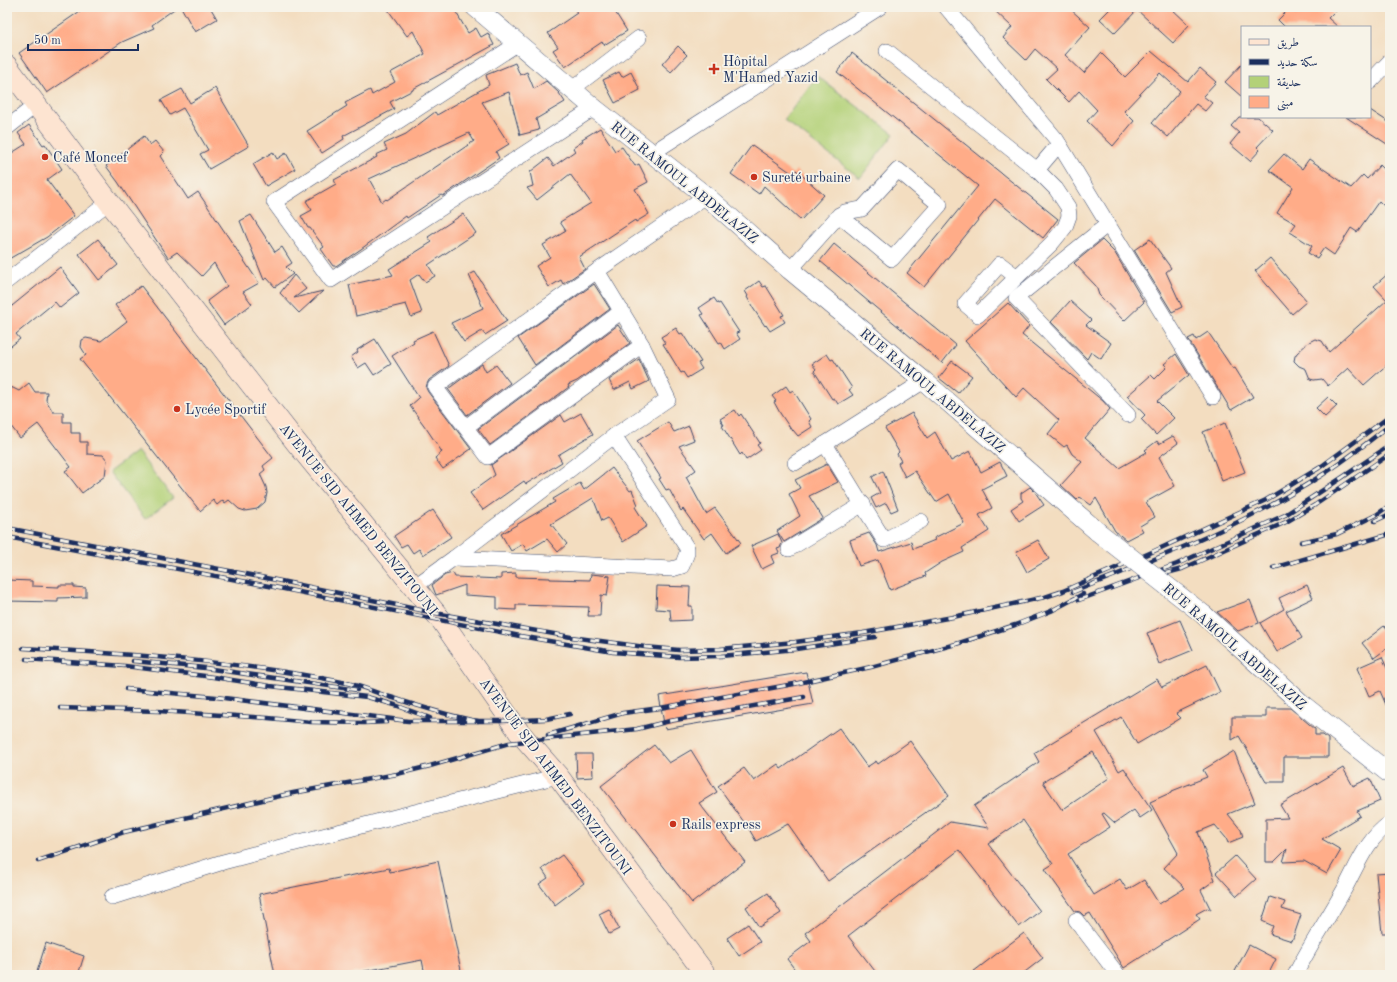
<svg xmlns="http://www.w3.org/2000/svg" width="1397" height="982" font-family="'Old Standard TT',Amiri,serif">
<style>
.green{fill:#b3d178;stroke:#67806b}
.building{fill:#ffac88;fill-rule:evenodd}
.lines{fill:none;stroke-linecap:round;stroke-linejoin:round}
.minor-casing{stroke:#3b496d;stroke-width:16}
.tertiary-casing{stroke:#3b496d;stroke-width:20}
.secondary-casing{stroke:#3b496d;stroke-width:22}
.minor{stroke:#fff;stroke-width:15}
.tertiary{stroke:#fff;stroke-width:19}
.secondary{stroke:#fde4d1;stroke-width:21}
.rail-casing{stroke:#1b2f5e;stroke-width:4.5}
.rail{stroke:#f7f3e8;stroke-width:3;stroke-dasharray:9;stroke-linecap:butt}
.tertiary-bridge-casing{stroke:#3b496d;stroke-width:20;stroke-linecap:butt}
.tertiary-bridge{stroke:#fff;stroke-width:19}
.poi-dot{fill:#c8321e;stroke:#f7f3e8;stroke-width:1.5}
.labels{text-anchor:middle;stroke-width:3.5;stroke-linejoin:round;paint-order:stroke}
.poi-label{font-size:14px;fill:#1b2f5e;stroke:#f7f3e8;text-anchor:start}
.street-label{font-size:14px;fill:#1b2f5e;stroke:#f7f3e8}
</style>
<rect width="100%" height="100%" fill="#f7f3e8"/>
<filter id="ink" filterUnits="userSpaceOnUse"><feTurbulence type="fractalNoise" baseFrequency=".025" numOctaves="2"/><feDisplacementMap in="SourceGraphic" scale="8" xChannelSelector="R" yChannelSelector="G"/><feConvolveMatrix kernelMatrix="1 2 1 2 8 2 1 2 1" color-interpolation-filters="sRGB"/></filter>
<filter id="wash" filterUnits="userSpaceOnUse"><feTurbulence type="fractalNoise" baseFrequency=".012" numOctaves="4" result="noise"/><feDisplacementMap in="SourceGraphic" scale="16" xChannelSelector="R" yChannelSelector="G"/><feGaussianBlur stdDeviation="0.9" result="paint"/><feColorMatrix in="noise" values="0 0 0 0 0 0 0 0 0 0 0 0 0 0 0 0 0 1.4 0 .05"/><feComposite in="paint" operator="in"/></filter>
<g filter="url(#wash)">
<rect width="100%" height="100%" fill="#f3ddc0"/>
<g class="green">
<path d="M817,76L894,134L860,178L784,120Z"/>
<path d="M137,451L173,498L145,519L109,472Z"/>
</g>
<g id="blocks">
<g class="building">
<path d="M86,7H177L152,25L154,28L122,42L47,93L19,53Z"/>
<path d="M181,7H210L217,19L195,32Z"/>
<path d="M386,7H453L468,33L476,28L481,37L488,33L494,45L413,89V90L390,102L394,109L343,136L344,139L322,153L307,131L347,106L345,103L370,90L372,95L395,82L390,73L425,54L413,31L407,36Z"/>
<path d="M574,7H612L627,31L604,45L602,42L565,67L553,50L558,47L548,33L577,13Z"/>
<path d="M991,7H1068L1090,27L1065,55L1084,73L1101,53L1125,77L1151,51L1188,82L1200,68L1216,82L1203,96L1212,103L1205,111L1196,104L1168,137L1152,123L1180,91L1160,73L1124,111L1134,121L1113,146L1087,121L1097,110L1079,91L1069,102L1046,79L1057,69L1035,49L1026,60L1003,38L1012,27Z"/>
<path d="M1112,7H1170L1189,25L1173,43L1137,10L1115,33L1100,19Z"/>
<path d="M1302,7H1339L1328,18L1338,27H1285L1278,20L1290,8L1296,13Z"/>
<path d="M678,46L687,55L671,72L662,64Z"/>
<path d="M852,53L1058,219L1043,238L995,199L924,287L907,273L978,186L837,72Z"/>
<path d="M515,63L520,75L527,72L534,89L546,81L559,93L565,102L536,119L539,130L520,135L509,92L482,102L509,144L496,152L499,158L443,196L441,195L407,218L406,216L361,249L336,266H333L321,249L324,247L310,228H308L301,216L312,210L306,201L336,184L334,180L377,157L376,155L387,150L384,144L406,134L435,112L437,115L489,85L486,75ZM469,133L474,141L387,200L386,199L382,202L369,179Z"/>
<path d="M1242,64V97L1225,82Z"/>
<path d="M619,72L622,77L631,72L640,90L615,103L603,80Z"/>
<path d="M215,88L249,146L209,169L200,154L208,150L183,108L170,115L161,100L182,89L190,103Z"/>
<path d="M1370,110L1390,123V146L1346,117H1370Z"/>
<path d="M1239,117H1258L1273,130L1257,147L1260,150L1250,161L1230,144L1239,133L1231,126Z"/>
<path d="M29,125L43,145L45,144L62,169L47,180L74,216L47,237L7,260V156L26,144L18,133Z"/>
<path d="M600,128L615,151L622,147L635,166L639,164L648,182L635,189L649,214L636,222L635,220L579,257L585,269L563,284L561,280L549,287L536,266L550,257L543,245L566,231L560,222L591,203L570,174L537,200L527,188L533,186L530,172L548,158L554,166L575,151L573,148L583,141L582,139Z"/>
<path d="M144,136L150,145L155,141L164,152L160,156L188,199L198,192L259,283L243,292L252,304L224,325L207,301L227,286L214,263L202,276L177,252L168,258L118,182L106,166Z"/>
<path d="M752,145L793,174L796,170L824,195L801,220L764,186L759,194L731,174Z"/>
<path d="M273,152L277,159L286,153L295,169L266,186L253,164Z"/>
<path d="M1284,154L1302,169L1309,159L1351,188L1363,175L1367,179L1380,165L1390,175V212L1379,201L1357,232L1351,228L1334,255L1324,248L1317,258L1308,253L1312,246L1290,232L1296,224L1277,213L1293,187L1269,170Z"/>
<path d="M463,214L476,233L428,265L435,276L425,282L419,274L410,280L422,313L411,317L406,304L356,316L349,285L393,275L389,269L432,242L428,237Z"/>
<path d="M251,215L275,252L282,247L292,263L286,267L293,274L275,287L267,278L264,280L240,221Z"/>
<path d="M98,239L118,265L99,280L79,254Z"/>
<path d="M1150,239L1171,268L1166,272L1182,307L1172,312L1134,250Z"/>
<path d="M1102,240L1115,253L1144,302L1124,321L1099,295L1096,286L1074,263Z"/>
<path d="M834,244L956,345L942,363L820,261Z"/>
<path d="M1270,258L1307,301L1292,314L1255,271Z"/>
<path d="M60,267L79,293L60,308L55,302L16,334L20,339L7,349V310Z"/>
<path d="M475,272L507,321L485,335L482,331L464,342L451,323L483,308L469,275Z"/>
<path d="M1390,272V362L1364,385L1348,368L1328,386L1322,379L1314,380L1310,379L1306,369L1299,366L1294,361L1295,356L1297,353L1309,342L1315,339L1322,341L1329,352L1387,300L1374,286Z"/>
<path d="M294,275L306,289L294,298L323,291L299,313L280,293Z"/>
<path d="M759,281L763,287L766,286L784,315L781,316L785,322L770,331L766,325L765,326L753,308L747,297L748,296L745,291Z"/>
<path d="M594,284L610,309L535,365L518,338Z"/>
<path d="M141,286L273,458L263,466L265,470L260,474L266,487L267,493L265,502L257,509L245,511L239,509L229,500L225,503L223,500L217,505L213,500L200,511L80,359L86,355L81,347L82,340L86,338L101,341L127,321L115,305Z"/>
<path d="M714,298L718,304L720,303L739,332L736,333L740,339L725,349L721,342L719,343L701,315L703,314L699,308Z"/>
<path d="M1070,301L1091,320L1086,325L1111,343L1101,359L1091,352L1087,359L1051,322Z"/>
<path d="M1008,303L1029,326L1022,335L1103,401L1110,409L1085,438L1119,468L1147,452L1145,450L1157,441L1159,444L1173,436L1178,443L1159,457L1175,486L1146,502L1155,517L1140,526L1143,531L1126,540L1115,531L1096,498L1091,505L1080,497L1077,500L1061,485L1082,462L1072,454L1067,445L1064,447L1048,434L1059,420L1024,388L1016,397L965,341Z"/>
<path d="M618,325L630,343L577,381L568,385L569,387L490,445L478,429Z"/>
<path d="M676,328L680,334L682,333L701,362L698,363L702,369L687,378L683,372L681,373L670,355L663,344L665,343L661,337Z"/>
<path d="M433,331L449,366L429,380L427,384L426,388L428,392L471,449L443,469L435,458L442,452L426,428L410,406L419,398L392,356L414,342L413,340Z"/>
<path d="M1208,332L1233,369L1235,368L1253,397L1231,410L1188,339L1194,336L1196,340Z"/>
<path d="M375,339L391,364L374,375L366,363L358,368L351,357L358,352L357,350Z"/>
<path d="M827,354L831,360L833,359L852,388L849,390L853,395L838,404L834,398L832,399L814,371L816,369L812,364Z"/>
<path d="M1176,354L1189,375L1157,401L1174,418L1156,435L1141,419L1145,415L1127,396L1151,375L1155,379L1167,367L1164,364Z"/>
<path d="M639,359L649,381L633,389L630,382L614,390L609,380Z"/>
<path d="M952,361L972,376L958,393L939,378Z"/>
<path d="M482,364L486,372L496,365L510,383L467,415L448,389Z"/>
<path d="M29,383L35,392H47L46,400L53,412H63V422H71V433H80V442H87V454L103,455L107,460L105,476L82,493L65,471L71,467L38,424L20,438L7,421V398L9,397L11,387L19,391Z"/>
<path d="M786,386L790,392L793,390L811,419L809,421L812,427L798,436L793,430L792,431L780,413L774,402L776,401L772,396Z"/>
<path d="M1328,397L1337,406L1325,417L1316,408Z"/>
<path d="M735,410L739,416L741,414L760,443L757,445L761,450L746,460L742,453L740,455L729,437L722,426L724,425L720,419Z"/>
<path d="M581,413L593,434L558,455L562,462L526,484L524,481L483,510L470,493L495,475L491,465L561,415L565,422Z"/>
<path d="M912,413L927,438L935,432L951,461L970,451L981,472L1000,462L1007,476L982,489L992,508L979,515L989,531L962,548L964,552L942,562L925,573L926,576L890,590L878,560L859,566L850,540L869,533L877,545L879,552L911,542L913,549L935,540L934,538L964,523L949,494L936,502L915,471L905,477L898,463L901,461L897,454L899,452L885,428Z"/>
<path d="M668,422L674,432L689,426L694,440L679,446L696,470L686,477L706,514L715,508L741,543L726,553L712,533L704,539L683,509L681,511L669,489L666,490L659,479L661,478L637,441Z"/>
<path d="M1225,423L1245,472L1222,481L1203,432Z"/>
<path d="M827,464L838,482L809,496L823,518L784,542L777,531L800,516L789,494L800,488L795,480Z"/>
<path d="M612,468L630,491L632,490L638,505L635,507L647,526L623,542L608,518L602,521L593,498L551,524L567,544L558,552L547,539L527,551L523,544L511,551L501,534L555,502L553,499L580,483L584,490Z"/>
<path d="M883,471L898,509L891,512L886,503L876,508L871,498L880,493L872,477Z"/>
<path d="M1030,487L1035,492L1044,505L1019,521L1011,509L1023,501L1021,498V493Z"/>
<path d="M433,510L451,537L423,555L419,549L413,553L407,544L401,547L394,536Z"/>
<path d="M778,534L782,543L780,548L777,549L779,553L771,556L774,563L762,569L751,546Z"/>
<path d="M1038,540L1049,559L1027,572L1016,552Z"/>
<path d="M453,573L455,577L501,579V574L516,573V577L550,578V579L590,580L591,574L610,576L607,596L601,595L600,616H588L589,607L516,605V610L497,609V597L465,595V585L436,595L432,585L445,575Z"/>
<path d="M7,580L32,581V586L59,587V585H74V587L86,588V597L58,598V602L7,601Z"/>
<path d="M1307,585L1313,598L1286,611L1302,638L1277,652L1260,623L1284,609L1279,598Z"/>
<path d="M657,586L690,587L689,606H692V620L671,621L670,610L656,609Z"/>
<path d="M1250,600L1259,623L1238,631L1217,612Z"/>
<path d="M1180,620L1193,650L1159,664L1147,633Z"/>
<path d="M1384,626L1390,633V646L1374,658L1362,643Z"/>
<path d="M1382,657L1390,675V714L1380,691L1369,696L1357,668Z"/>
<path d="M1207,665L1220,692L1176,713L1181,718L1168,726L1137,744L1121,717L1096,732L1119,771L1124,768L1152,810L1140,818L1134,810L1115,823L1104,813L1102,814L1110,827L1068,854L1094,895L1120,879L1127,890L1144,880L1159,904L1185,888L1164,868L1178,853L1150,802L1172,792V791L1207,777L1203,770L1234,751L1255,803L1228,814L1241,830L1243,837L1228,843L1226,838L1215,825L1198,832L1215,880L1201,890L1211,910L1207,908L1196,914L1200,919L1124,968L1090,913L1084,916L1080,912L1075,911L1045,869L1053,864L1023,820L988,844L1040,911L1019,927L959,850L848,936L878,975H799L787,959L811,941L805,933L950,822L989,828L974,806L1039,762L1034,753L1157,679L1162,687ZM1093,752L1109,778L1062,810L1043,782Z"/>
<path d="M806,672L813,704L665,729L659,696Z"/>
<path d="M1266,708H1290L1315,729V735H1323L1328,739V757H1284V782H1266L1239,736L1232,740V717H1266Z"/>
<path d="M839,728L867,767L876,761L878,764L910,741L949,796L828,881L788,824L756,841L749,829L718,786L744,768L754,781L778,764L781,769Z"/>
<path d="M654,745L669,763L691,750L717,792L699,803L745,862L692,903L601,786Z"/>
<path d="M576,754H592L593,777L577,778Z"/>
<path d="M1343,768L1353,786L1370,778L1380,801L1357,811L1360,816L1322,839L1341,850L1327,874L1304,861L1283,862L1287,849L1274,862H1266V819L1288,818L1280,805Z"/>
<path d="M562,855L584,883L555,905L539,884L548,878L542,869Z"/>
<path d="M1235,856L1256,879L1237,896L1216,873Z"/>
<path d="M438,861L462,975H425L422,960L345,975H275L259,894L389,868L390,872Z"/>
<path d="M1390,873V933H1382L1376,874Z"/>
<path d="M768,893L781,913L759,927L746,907Z"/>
<path d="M1270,897L1285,902L1282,909L1301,915L1292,941L1270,934L1273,926L1262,921Z"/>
<path d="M609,909L619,929L609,934L599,914Z"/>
<path d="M748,924L760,942L739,956L727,938Z"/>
<path d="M1024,933L1043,958L1021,975H969Z"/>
<path d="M46,943L84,956L78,975H36Z"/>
<path d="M1249,945L1276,959L1268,975H1233Z"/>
</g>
</g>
</g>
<g filter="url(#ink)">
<use href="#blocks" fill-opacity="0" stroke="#3b496d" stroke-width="1"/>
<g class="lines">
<defs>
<g id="minor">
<path d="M946,7L1056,139L1213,397"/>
<path d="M517,44L274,202L331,280L594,108"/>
<path d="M887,51L1037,170"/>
<path d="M1370,82L1390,61"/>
<path d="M572,89L639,38"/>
<path d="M7,128L37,104"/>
<path d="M652,153L880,7"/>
<path d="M1108,224L1016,298L1128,415"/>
<path d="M790,270L839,215L845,212L862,209L898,170L940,205L892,259L839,215"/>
<path d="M1017,277L1000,264L965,304L978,315L1052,243L1065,227L1069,216L1068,207L1056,189L1037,170L1059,144"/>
<path d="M7,281L109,202"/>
<path d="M642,345L488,457L435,387L597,271L706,196"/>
<path d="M466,427L622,311"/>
<path d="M825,444L884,540L921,521"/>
<path d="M795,463L924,381"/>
<path d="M789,549L863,504"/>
<path d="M454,558L672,569L682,566L687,553V548L614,436"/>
<path d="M414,587L454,558L614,436L668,399L642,345L597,271"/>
<path d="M112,897L223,862L399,816L558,776"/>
<path d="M1076,920L1118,975"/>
<path d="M1295,975C1310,945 1329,917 1345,888C1358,864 1367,839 1390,823"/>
</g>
<g id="tertiary">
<path d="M475,7L594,108L706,196L790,270L924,381L1098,532"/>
<path d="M1204,615L1303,705L1390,774"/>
</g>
<path id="secondary" d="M7,66L109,202L295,441L442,621L519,732L558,776L706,975"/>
</defs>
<use href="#minor" class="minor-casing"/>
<use href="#tertiary" class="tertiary-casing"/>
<use href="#secondary" class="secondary-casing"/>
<use href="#minor" class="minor"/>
<use href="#tertiary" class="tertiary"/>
<use href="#secondary" class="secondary"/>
<defs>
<g id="rail">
<path d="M1375,521L1390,514"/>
<path d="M7,528L276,580L435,613L571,637L645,647L679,650L720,649L795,642L863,633L953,617L1045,597L1063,591L1152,552L1266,500L1319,468L1390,416"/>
<path d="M7,537L274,587L520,636L613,652L679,657L721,656L796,649L875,637"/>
<path d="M1301,542L1337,534L1376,515L1390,505"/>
<path d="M1273,568L1390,534"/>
<path d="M1163,574L1182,569L1286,522L1315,505L1390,454"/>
<path d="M1073,592C1158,558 1245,525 1322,475C1346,460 1368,442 1390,425"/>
<path d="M1079,600L1177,564L1285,515L1343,477L1390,445"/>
<path d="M23,648C130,654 237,661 342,682C359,685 374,692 390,697C419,706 448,716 478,721"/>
<path d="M26,659L125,666L213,677L270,686L367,697L395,705L430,718"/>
<path d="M133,661L205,668L357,690"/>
<path d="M126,689L216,697L408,721H501L546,719L570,714"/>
<path d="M60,708L158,711L268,718L311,722L364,723L387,722"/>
<path d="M548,735L623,713L660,708L794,684L871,667L956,644L1015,625L1051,611L1083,594"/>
<path d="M38,861L124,832L293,793L397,774L430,766L509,743L637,729L670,721L804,697"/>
</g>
</defs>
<use href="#rail" class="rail-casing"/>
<use href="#rail" class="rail"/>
<defs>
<path id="tertiary-bridge" d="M1098,532L1204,615"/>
</defs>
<use href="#tertiary-bridge" class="tertiary-bridge-casing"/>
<use href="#tertiary-bridge" class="tertiary-bridge"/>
</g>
</g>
<g class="poi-dot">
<path d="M712 63h4v4h4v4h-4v4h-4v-4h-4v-4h4z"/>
<circle cx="45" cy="157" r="4"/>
<circle cx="754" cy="177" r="4"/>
<circle cx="177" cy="409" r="4"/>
<circle cx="673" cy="824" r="4"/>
</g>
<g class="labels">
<g class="poi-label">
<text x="723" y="66">Hôpital<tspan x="723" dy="16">M'Hamed Yazid</tspan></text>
<text x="53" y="162">Café Moncef</text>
<text x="762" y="182">Sureté urbaine</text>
<text x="185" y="414">Lycée Sportif</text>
<text x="681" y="829">Rails express</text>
</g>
<g class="street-label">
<text transform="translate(685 182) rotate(39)" y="5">RUE RAMOUL ABDELAZIZ</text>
<text transform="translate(933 390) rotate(40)" y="5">RUE RAMOUL ABDELAZIZ</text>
<text transform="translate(359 519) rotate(51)" y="5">AVENUE SID AHMED BENZITOUNI</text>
<text transform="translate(1235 646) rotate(41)" y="5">RUE RAMOUL ABDELAZIZ</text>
<text transform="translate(556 776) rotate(53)" y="5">AVENUE SID AHMED BENZITOUNI</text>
</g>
</g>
<rect width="1397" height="982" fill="none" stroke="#f7f3e8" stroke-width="24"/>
<rect x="1241" y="26" width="130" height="92" fill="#f7f3e8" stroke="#9fa5b1"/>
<rect x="1249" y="39" width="20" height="6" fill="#fde4d1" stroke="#9fa5b1"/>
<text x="1277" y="46" font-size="12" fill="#1b2f5e">طريق</text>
<rect x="1249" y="59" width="20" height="6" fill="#1b2f5e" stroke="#9fa5b1"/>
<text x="1277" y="66" font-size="12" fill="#1b2f5e">سكة حديد</text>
<rect x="1249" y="76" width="20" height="12" fill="#b3d178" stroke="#9fa5b1"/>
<text x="1277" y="86" font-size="12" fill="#1b2f5e">حديقة</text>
<rect x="1249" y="96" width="20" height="12" fill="#ffac88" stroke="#9fa5b1"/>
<text x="1277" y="106" font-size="12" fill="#1b2f5e">مبنى</text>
<path d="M28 44v6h110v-6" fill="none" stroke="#1b2f5e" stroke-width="2"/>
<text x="34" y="44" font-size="12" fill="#1b2f5e" stroke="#f7f3e8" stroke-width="3" paint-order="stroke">50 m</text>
</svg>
